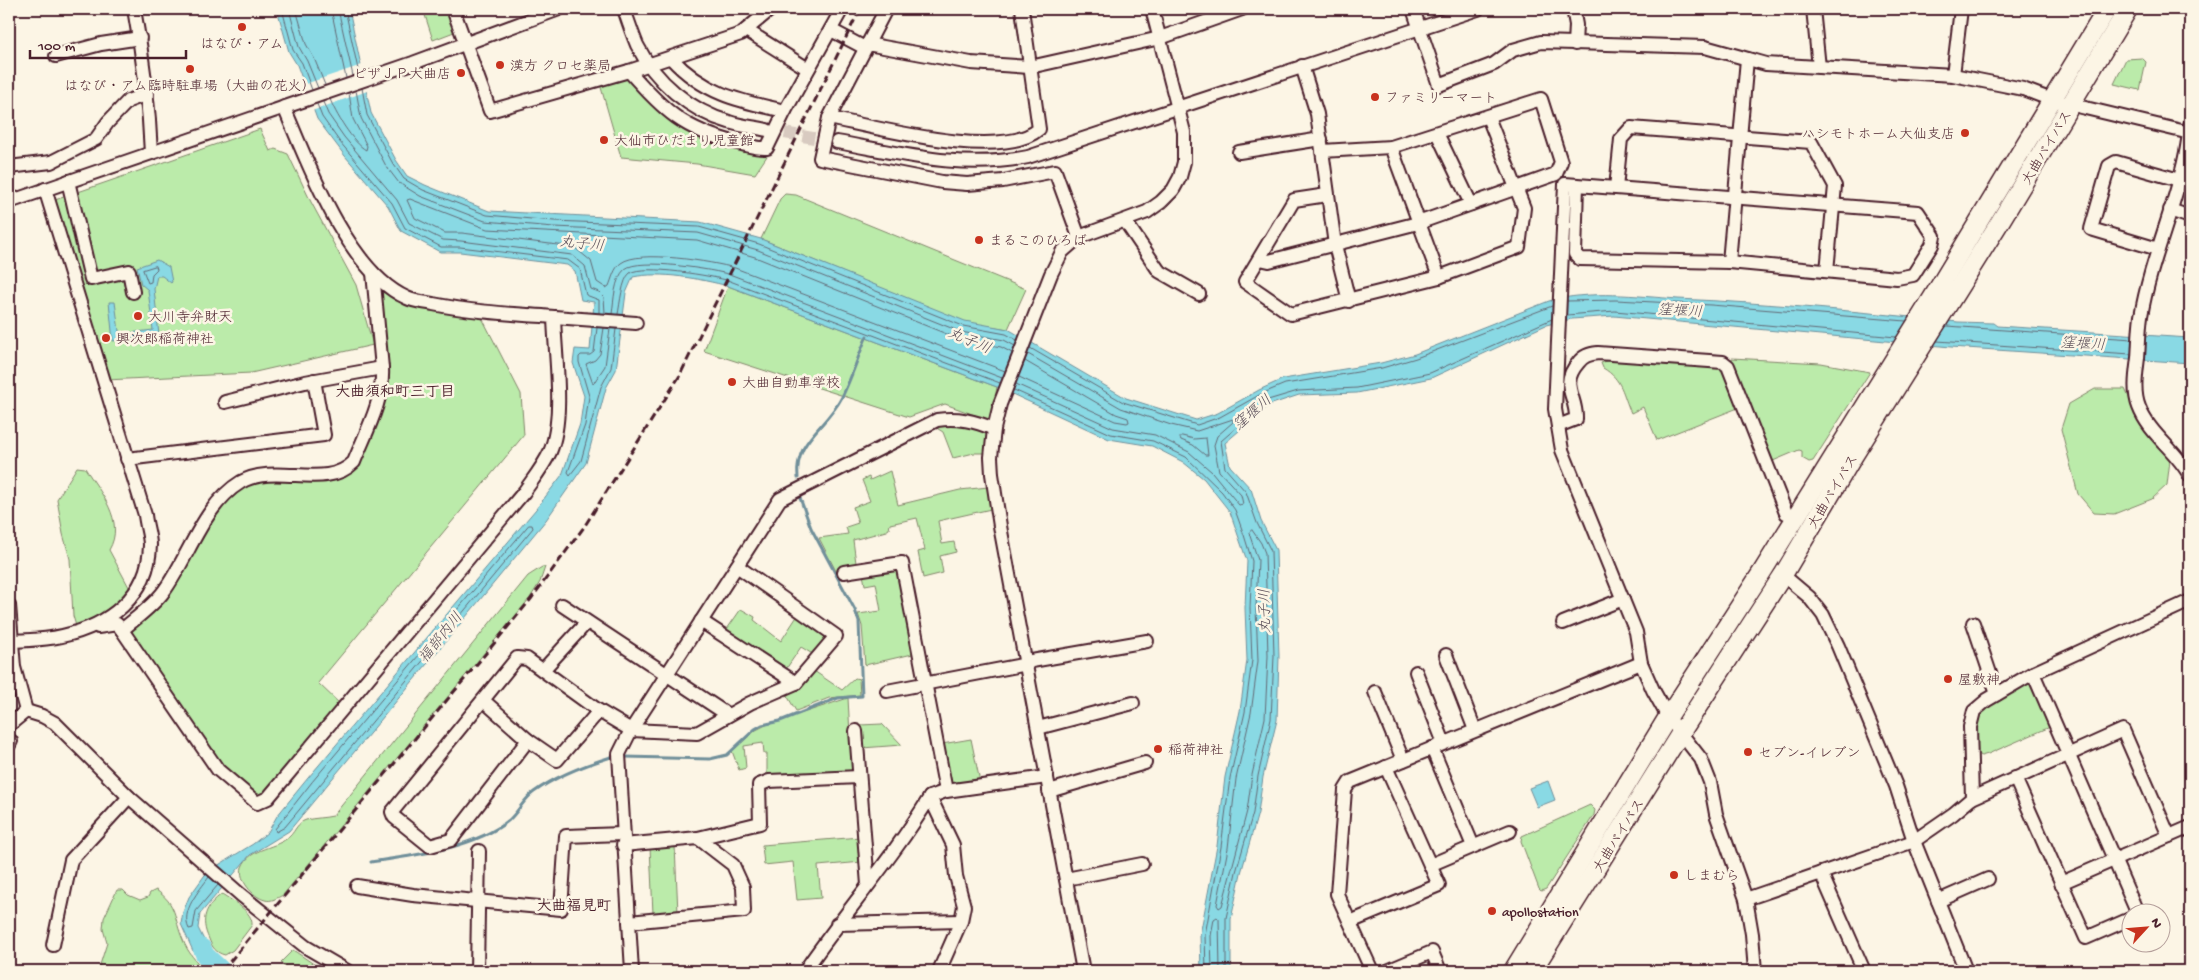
<svg xmlns="http://www.w3.org/2000/svg" width="2199" height="980" font-family="'Gochi Hand','Klee One',sans-serif">
<style>
.green{fill:#bbebaa;stroke:#82856a}
.water{fill:#89d9e4;stroke:#708f9a}
.pier{fill:#fcf5e5}
.lines{fill:none;stroke-linecap:round;stroke-linejoin:round}
.shore{stroke:#636975;stroke-width:1}
.stream{stroke:#708f9a;stroke-width:3}
.river{stroke:#89d9e4;stroke-width:19}
.minor-tunnel{stroke:#d8cac0;stroke-width:12;stroke-dasharray:12 6;stroke-linecap:butt}
.minor-casing{stroke:#4a1f2b;stroke-width:16}
.highway-casing{stroke:#4a1f2b;stroke-width:21}
.minor{stroke:#fcf5e5;stroke-width:12}
.highway{stroke:#fcf5e5;stroke-width:18}
.rail{stroke:#4a1f2b;stroke-width:3;stroke-dasharray:8 4;stroke-linecap:butt}
.poi-dot{fill:#c8321e;stroke:#fcf5e5;stroke-width:2}
.labels{text-anchor:middle;stroke-width:5;stroke-linejoin:round;paint-order:stroke}
.poi-label{font-size:14px;fill:#4a1f2b;stroke:#fcf5e5;text-anchor:start}
.street-label{font-size:14px;fill:#4a1f2b;stroke:#fcf5e5}
.water-label{font-size:15px;font-style:italic;fill:#5a4e59;stroke:#fcf5e5}
.neighbourhood-label{font-size:15px;font-weight:bold;fill:#4a1f2b;stroke:#fcf5e5}
</style>
<rect width="100%" height="100%" fill="#fcf5e5"/>
<filter id="ink" filterUnits="userSpaceOnUse"><feTurbulence type="fractalNoise" baseFrequency=".02" numOctaves="2"/><feDisplacementMap in="SourceGraphic" scale="10" xChannelSelector="R" yChannelSelector="G"/><feConvolveMatrix kernelMatrix="1 2 1 2 8 2 1 2 1" color-interpolation-filters="sRGB"/></filter>
<g filter="url(#ink)">
<g class="green">
<path d="M423,9H449L456,28L454,32L433,40Z"/>
<path d="M2142,58L2146,62L2140,90L2114,84L2126,59Z"/>
<path d="M626,77L710,139L767,156L755,174L697,164L621,157L600,84Z"/>
<path d="M260,129L270,151L275,149L288,154L311,202L356,285L373,345L251,373L106,380L55,205V200Z"/>
<path d="M785,194L796,195L1026,289L1008,329L965,322L761,239L780,199Z"/>
<path d="M728,286L997,387L991,421L945,404L909,417L704,351Z"/>
<path d="M378,290L407,304L480,314L521,394L524,435L318,683L341,705L260,800L219,768L126,630L163,595L214,513L228,496L255,478L340,475L383,394Z"/>
<path d="M1615,358L1721,365L1738,408L1657,440L1643,407L1631,413C1622,393 1623,380 1603,368L1601,363Z"/>
<path d="M1732,358L1821,363L1870,372L1813,461L1809,462L1802,458V451L1799,450L1773,461L1768,459L1731,363Z"/>
<path d="M2095,389H2125L2132,404L2170,460L2167,485L2152,499L2114,514L2094,513L2078,494L2061,429L2069,404Z"/>
<path d="M950,422L984,431L987,434L986,453H974L953,458L943,432L935,427Z"/>
<path d="M77,467L85,468C100,492 126,521 109,550L130,589C119,610 97,618 76,626L73,616L70,559L63,534L57,499Z"/>
<path d="M890,471L898,505L960,490L988,487L991,509L938,521L942,544L954,542L956,552L940,556L943,573L923,578L918,552L925,550L917,518L890,524L889,529L886,531L853,540L856,563L841,568L842,575L839,577L819,538L848,534L846,527L858,523L853,507L870,501L862,480L869,477L870,480Z"/>
<path d="M542,567H545L540,582L530,598L283,895C277,898 271,902 265,900C253,897 238,880 242,867C250,847 277,849 290,836C296,830 297,823 306,820C314,818 324,818 333,816L528,576Z"/>
<path d="M899,570L917,653L865,665L862,626L858,614L881,611L876,583L865,585L863,574Z"/>
<path d="M741,609L755,617L754,620L781,641L798,615L831,636L814,655L801,647L784,672L725,632Z"/>
<path d="M814,671L842,690L855,678L859,679L860,695L829,698L796,711L785,692Z"/>
<path d="M2028,683L2032,685L2050,727L1988,754L1981,756L1977,754L1975,729L1979,711Z"/>
<path d="M848,698L852,771L767,777V754H764L763,743L744,746L746,768L739,770L732,751L756,730L766,725Z"/>
<path d="M882,724L902,745L862,748L860,725Z"/>
<path d="M971,739L980,782L948,785L942,744Z"/>
<path d="M1590,805L1595,810L1594,815L1546,889L1541,891L1539,889L1521,841L1522,836Z"/>
<path d="M860,837L862,862L818,866L821,898L797,900L793,862L764,865L762,845Z"/>
<path d="M675,846L678,913L653,914L650,847Z"/>
<path d="M117,890H123L128,895L140,900L148,897L150,893L156,890C178,905 173,917 183,940C188,953 196,961 205,971H98L107,943L103,929L104,918Z"/>
<path d="M222,894C232,901 253,911 252,925L233,950L225,955C216,953 212,947 209,939C200,920 205,906 222,894Z"/>
<path d="M293,950L324,971H283L286,969L281,962Z"/>
</g>
<g class="water">
<path d="M277,9H349L371,113L396,160L407,176L425,185L489,211L700,222L761,239L965,321L1008,329L1126,398L1196,420L1218,413L1259,390L1283,379L1381,363L1415,354L1549,301C1591,290 1636,296 1678,299C1771,303 1865,312 1958,322L1993,323L1997,326L2190,338V363L1951,347L1614,316L1572,319L1546,325L1431,378L1357,393L1299,395L1269,405L1225,443L1230,466L1251,489L1261,521L1276,550L1279,657L1277,720L1263,777L1258,813L1241,873L1231,919V971H1201L1200,935L1217,846L1225,777L1240,711L1247,660L1245,608L1247,561L1230,512L1204,479L1183,462L1152,446L1109,439L997,387L728,286C701,279 660,271 633,277L626,293L616,370L606,388L586,463L546,520L289,831L250,855L200,914L198,928L207,946L213,955L224,961L214,971L193,951L181,924L183,912L189,897L207,872L253,844L268,832L277,816L308,778L536,509L562,475L580,424L584,396L573,363L575,349L590,350L594,302L581,300L575,271L567,265L460,252H440L401,231L388,206L345,156L317,119L297,65L289,52Z"/>
<path d="M157,260L169,267L172,282L171,283L162,276H157L154,289L159,335L130,338L129,333L153,330L148,290L141,284L137,267Z"/>
<path d="M109,302H115L119,331L122,332L123,340L113,341Z"/>
<path d="M1548,781L1555,800L1537,807L1529,788Z"/>
</g>
<path class="pier" d="M365,64L370,90L312,111L302,85Z"/>
<g class="lines">
<g class="shore">
<path d="M282,9L293,50L302,63L312,90"/>
<path d="M289,9L299,47L307,61L318,88"/>
<path d="M296,9L306,44L314,58L325,85"/>
<path d="M331,9L346,78"/>
<path d="M338,9L353,76"/>
<path d="M345,9L359,74"/>
<path d="M362,88L367,115L392,162L404,179L423,190L487,215L554,221L699,227L759,244L963,326L1006,334L1017,340"/>
<path d="M356,90L361,118L386,166L399,183L420,196L485,221L554,227L698,233L758,250L961,332L1004,340L1015,346"/>
<path d="M330,99C335,113 353,143 366,150L367,146L353,119L349,93"/>
<path d="M323,102L328,114L344,137L397,200L409,223L443,240L461,241L572,255L585,266L591,289L599,292L604,297L605,313"/>
<path d="M317,104L322,117L339,141L392,203L405,228L441,247H460L568,260L580,269L586,295L599,300V313"/>
<path d="M156,266L157,269L152,274L151,282L148,283L143,270Z"/>
<path d="M1567,301L1616,300L1711,305L1906,321"/>
<path d="M612,314C614,301 614,279 625,269C639,257 714,270 732,275L1002,378"/>
<path d="M618,314C620,305 622,279 630,273C643,264 713,276 730,281L1000,383"/>
<path d="M1567,315L1615,311L1896,337"/>
<path d="M1947,326L2132,339"/>
<path d="M597,328L594,352L590,355H581L579,357V362L589,396L585,425L568,472L570,475L581,461L601,387L611,368L616,329"/>
<path d="M604,328L600,354L595,360L586,364L593,384L605,366L610,329"/>
<path d="M1937,341L2131,354"/>
<path d="M1030,348L1123,402L1197,425L1220,417L1261,394L1285,384L1382,368L1416,358L1552,306"/>
<path d="M1005,371L735,268C713,262 639,249 621,263C614,268 612,279 609,286L606,288L597,282L591,261L574,247L462,233H445L415,218L407,200L410,199L487,229L697,240L755,257L959,339L1001,347L1012,353"/>
<path d="M1019,377L1115,421L1127,423L1129,422L1128,418L1116,414L1025,361"/>
<path d="M1016,384L1113,428L1155,435L1189,452L1212,472L1239,505L1243,504L1241,495L1219,471L1214,445L1217,436L1233,422V419L1197,431L1171,425L1121,408L1028,354"/>
<path d="M1014,390L1111,434L1153,441L1186,457L1222,492L1235,510L1244,535L1252,561L1250,608L1252,660L1245,712L1230,778L1221,847L1205,935L1206,971"/>
<path d="M1182,436L1194,439L1206,438L1208,455H1205L1193,445L1181,440L1180,438Z"/>
<path d="M529,525H532L533,528L285,827L276,832L275,829L312,782Z"/>
<path d="M1252,530L1261,543L1265,553L1268,656L1265,718L1252,775L1247,811L1222,906L1219,908L1217,905L1228,848L1236,779L1251,713L1258,661L1256,608L1258,560L1249,533Z"/>
<path d="M209,877C199,891 180,911 189,929L193,928L196,911L218,885"/>
<path d="M1212,971L1211,936L1214,919L1217,917L1219,919L1220,971"/>
<path d="M1226,971V918L1236,872L1253,813L1258,776L1271,719L1274,656L1271,551L1257,523L1246,492L1225,468L1221,441L1268,400L1298,391L1357,388L1430,373L1552,319"/>
</g>
<g class="stream">
<path d="M798,478C794,440 827,427 842,397C852,377 858,356 867,336"/>
<path d="M625,757L710,759L727,755L755,729L762,725L780,721L838,698L862,696L859,622L855,610L811,528L800,498"/>
<path d="M371,862C412,856 476,848 509,820C518,812 524,799 534,792C556,776 585,765 611,757"/>
</g>
<path class="river" d="M202,948L205,955L222,971"/>
<path class="minor-tunnel" d="M767,130L837,142"/>
<defs>
<g id="minor">
<path d="M134,9C143,57 149,104 151,153"/>
<path d="M453,9L490,111L629,71L741,34L771,9"/>
<path d="M624,9C628,21 632,33 637,45C655,81 690,111 729,122C741,126 754,127 767,130"/>
<path d="M1022,9L1039,129C1002,162 875,127 829,118L820,158L942,182L967,184L1003,181L1055,171L1079,237"/>
<path d="M1413,9L1439,85L1494,64L1513,50L1541,42L1705,47L1766,64L1953,75L2023,89L2052,100L2190,133"/>
<path d="M1573,9L1576,25L1575,44"/>
<path d="M1813,9L1819,67"/>
<path d="M746,30L808,69"/>
<path d="M831,30L865,48"/>
<path d="M867,44L971,63L1030,67L1160,38L1242,9"/>
<path d="M56,56L101,44L140,38"/>
<path d="M1302,66L1317,114L1335,245L1349,301"/>
<path d="M629,71C664,111 684,130 737,143C747,145 757,149 767,148L785,111C739,101 704,94 671,58"/>
<path d="M1953,75L1961,9"/>
<path d="M785,111L842,9"/>
<path d="M829,118L886,9"/>
<path d="M2190,125C2184,190 2152,251 2141,316C2139,330 2139,344 2138,358C2136,374 2133,392 2139,407C2149,434 2177,451 2190,476"/>
<path d="M1437,133L1471,204"/>
<path d="M837,142C904,154 960,170 1028,157L1478,9"/>
<path d="M1391,147L1439,277"/>
<path d="M1239,152L1321,139"/>
<path d="M9,167L51,162L96,139L108,122L128,101L147,94"/>
<path d="M68,181L91,279L129,271L133,292"/>
<path d="M1577,185L1575,254L1580,259L1729,262L1897,278L1913,275L1932,245L1934,236L1918,212L1565,184L1555,409L1562,450L1636,632L1641,663L1653,690L1668,717L1701,759L1710,782L1716,814L1746,899L1752,934L1755,971"/>
<path d="M1616,188L1621,139L1631,128L1811,142L1835,186L1827,271"/>
<path d="M1327,195L1294,200L1245,282L1291,314L1439,277L1519,247L1524,208L1488,117"/>
<path d="M9,202L413,63L559,9"/>
<path d="M2170,210L2190,217"/>
<path d="M1125,221L1159,271L1199,294"/>
<path d="M2158,249L2091,229L2109,166L2116,162L2179,180"/>
<path d="M1260,259L1269,261L1418,223L1556,174L1561,162L1541,99L1391,147L1322,151"/>
<path d="M1729,262L1747,59"/>
<path d="M554,317L636,323"/>
<path d="M225,402L305,382L382,368L373,273"/>
<path d="M1558,426L1576,419C1577,396 1559,385 1578,363C1583,356 1589,354 1598,353L1723,362L1728,366L1786,513"/>
<path d="M127,459L324,435L314,380"/>
<path d="M844,572L902,563L946,791"/>
<path d="M1783,575L1809,597L1823,615L1838,646L1896,786L1914,841L1966,971"/>
<path d="M9,605L14,667L26,711"/>
<path d="M562,605L728,715"/>
<path d="M701,621L796,683"/>
<path d="M1563,623L1623,599"/>
<path d="M1973,623L1997,694"/>
<path d="M98,627L117,624L122,630C136,618 154,605 164,591C189,557 203,505 241,482C277,462 326,491 354,462C366,432 384,400 382,368"/>
<path d="M122,630L218,770L257,803L268,798L524,492C533,479 543,467 550,452C565,417 555,356 554,317C513,314 473,312 433,304C425,302 415,302 407,298C348,272 308,164 284,107"/>
<path d="M12,641C28,640 46,640 62,636C108,626 149,596 150,545C150,536 146,525 145,515L45,189"/>
<path d="M1446,655L1475,730"/>
<path d="M517,658L527,659L599,711L557,760L528,740L451,840L430,846L394,817L392,812Z"/>
<path d="M1026,662L1147,641"/>
<path d="M543,670L587,622"/>
<path d="M1416,672L1444,743"/>
<path d="M2033,673L2137,912"/>
<path d="M887,691L1027,664"/>
<path d="M1375,692L1403,760"/>
<path d="M484,701L528,740"/>
<path d="M26,711L42,716L55,723L129,797L241,895L306,947L347,971"/>
<path d="M599,711L631,730L697,733L750,703L796,683L836,636L737,566"/>
<path d="M9,725L26,711"/>
<path d="M1038,728L1133,703"/>
<path d="M856,731L868,885"/>
<path d="M9,745L11,741"/>
<path d="M1432,748L1473,846"/>
<path d="M2015,778L2086,938L2132,918"/>
<path d="M1049,791L1145,763"/>
<path d="M930,797L953,845L956,876L964,906L961,921L939,971"/>
<path d="M1972,798L2123,730L2169,836"/>
<path d="M698,838L760,823L759,785L769,781L859,777"/>
<path d="M623,845L698,838L733,865L743,887L744,911L629,922"/>
<path d="M1430,865L1510,831"/>
<path d="M1821,873L1864,971"/>
<path d="M1066,879L1142,864"/>
<path d="M2061,883L2190,827"/>
<path d="M357,886L413,895L561,909L566,836L622,834"/>
<path d="M1746,899L1914,841L1953,814L1972,798L1970,727L1974,711L1987,700L2033,673L2190,601"/>
<path d="M1938,901L1988,879"/>
<path d="M1350,922L1439,885L1386,767"/>
<path d="M837,924L961,921"/>
<path d="M53,945L71,860L129,797"/>
<path d="M477,971L479,851"/>
<path d="M632,971L619,754L631,730L780,499L937,420C958,417 975,421 994,429"/>
<path d="M806,971L808,966C848,909 894,856 930,797L946,791L1047,777"/>
<path d="M1083,971L1000,526L992,474L991,457L994,429L1000,404L1051,274L1062,252L1079,237L1147,212L1161,202L1173,190L1180,177L1184,162V132L1152,9"/>
<path d="M1372,971L1337,894L1345,790L1350,782L1641,663"/>
<path d="M1387,971L1432,952L1440,971"/>
</g>
<g id="highway">
<path d="M1513,971L1668,717L1762,572L1933,297L2107,9"/>
<path d="M1532,971L1680,734L1783,575L1854,455L1998,225L2128,9"/>
</g>
</defs>
<use href="#minor" class="minor-casing"/>
<use href="#highway" class="highway-casing"/>
<use href="#minor" class="minor"/>
<use href="#highway" class="highway"/>
<path class="rail" d="M222,971L531,599L584,527L679,377L860,9"/>
</g>
</g>
<g class="poi-dot">
<circle cx="242" cy="27" r="5"/>
<circle cx="500" cy="65" r="5"/>
<circle cx="190" cy="69" r="5"/>
<circle cx="461" cy="73" r="5"/>
<circle cx="1375" cy="97" r="5"/>
<circle cx="1965" cy="133" r="5"/>
<circle cx="604" cy="140" r="5"/>
<circle cx="979" cy="240" r="5"/>
<circle cx="138" cy="316" r="5"/>
<circle cx="106" cy="338" r="5"/>
<circle cx="732" cy="382" r="5"/>
<circle cx="1948" cy="679" r="5"/>
<circle cx="1158" cy="749" r="5"/>
<circle cx="1748" cy="752" r="5"/>
<circle cx="1674" cy="875" r="5"/>
<circle cx="1492" cy="911" r="5"/>
</g>
<g class="labels">
<g class="poi-label">
<text x="242" y="48" text-anchor="middle">はなび・アム</text>
<text x="510" y="70">漢方 クロセ薬局</text>
<text x="451" y="78" text-anchor="end">ピザＪＰ大曲店</text>
<text x="190" y="90" text-anchor="middle">はなび・アム臨時駐車場（大曲の花火）</text>
<text x="1385" y="102">ファミリーマート</text>
<text x="1955" y="138" text-anchor="end">ハシモトホーム大仙支店</text>
<text x="614" y="145">大仙市ひだまり児童館</text>
<text x="989" y="245">まるこのひろば</text>
<text x="148" y="321">大川寺弁財天</text>
<text x="116" y="343">興次郎稲荷神社</text>
<text x="742" y="387">大曲自動車学校</text>
<text x="1958" y="684">屋敷神</text>
<text x="1168" y="754">稲荷神社</text>
<text x="1758" y="757">セブン-イレブン</text>
<text x="1684" y="880">しまむら</text>
<text x="1502" y="916">apollostation</text>
</g>
<g class="street-label">
<text transform="translate(2046 147) rotate(-59)" y="5">大曲バイパス</text>
<text transform="translate(1832 491) rotate(-59)" y="5">大曲バイパス</text>
<text transform="translate(1618 835) rotate(-58)" y="5">大曲バイパス</text>
</g>
<g class="water-label">
<text transform="translate(582 243) rotate(6)" y="5">丸子川</text>
<text transform="translate(1680 310) rotate(3)" y="5">窪堰川</text>
<text transform="translate(970 340) rotate(23)" y="5">丸子川</text>
<text transform="translate(2083 343) rotate(3)" y="5">窪堰川</text>
<text transform="translate(1252 412) rotate(-41)" y="5">窪堰川</text>
<text transform="translate(1264 611) rotate(-91)" y="5">丸子川</text>
<text transform="translate(440 637) rotate(-51)" y="5">福部内川</text>
</g>
<g class="neighbourhood-label">
<text x="395" y="396">大曲須和町三丁目</text>
<text x="574" y="910">大曲福見町</text>
</g>
</g>
<rect width="2199" height="980" fill="none" stroke="#fcf5e5" stroke-width="30"/>
<rect x="15" y="15" width="2169" height="950" fill="none" stroke="#4a1f2b" stroke-width="2" filter="url(#ink)"/>
<g transform="translate(2146 928) rotate(64)"><circle r="24" fill="#fcf5e5" stroke="#b59f9b"/>
<path d="M0-4L9 19L0 12L-9 19Z" fill="#c8321e"/>
<text y="-8" font-size="14" font-weight="bold" text-anchor="middle" fill="#4a1f2b">N</text>
</g>
<path d="M30 50v8h156v-8" fill="none" stroke="#4a1f2b" stroke-width="2.5"/>
<text x="38" y="50" font-size="15" fill="#4a1f2b" stroke="#fcf5e5" stroke-width="4" paint-order="stroke">100 m</text>
</svg>
